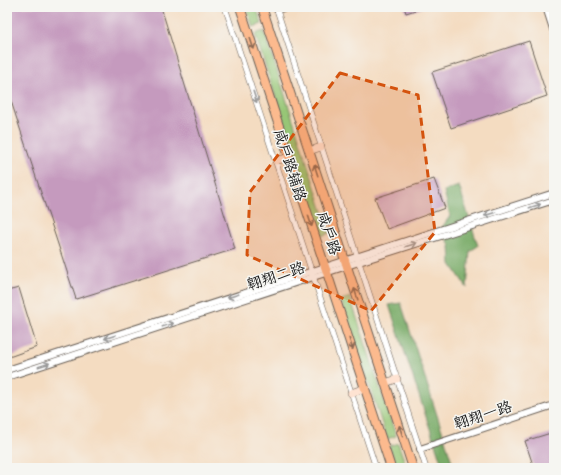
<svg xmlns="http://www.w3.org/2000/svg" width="561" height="475" font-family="'Comic Neue','LXGW WenKai TC',sans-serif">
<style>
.green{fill:#97c676;stroke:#5a7149}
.forest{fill:#79ab67;stroke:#4a6442}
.building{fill:#c59abe}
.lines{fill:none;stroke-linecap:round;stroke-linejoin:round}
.minor-casing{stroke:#685f56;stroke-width:6}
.tertiary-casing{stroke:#685f56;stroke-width:8}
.secondary-casing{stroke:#685f56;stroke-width:8}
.primary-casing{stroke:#685f56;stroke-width:10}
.minor{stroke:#fff;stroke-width:5}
.tertiary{stroke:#fff;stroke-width:6}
.secondary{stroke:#fee3d2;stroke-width:7}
.primary{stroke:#fcba8e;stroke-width:8}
.oneway{stroke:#8c6b55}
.oneway2{stroke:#999}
.marked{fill:#d4530e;fill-opacity:0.2;stroke:#d4530e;stroke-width:3;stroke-dasharray:8 5;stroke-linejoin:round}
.labels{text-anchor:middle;stroke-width:3;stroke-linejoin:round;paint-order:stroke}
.street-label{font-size:15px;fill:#1c1c1c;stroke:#f6f6f2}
</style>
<rect width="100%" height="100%" fill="#f6f6f2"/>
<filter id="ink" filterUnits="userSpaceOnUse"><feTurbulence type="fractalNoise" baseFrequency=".025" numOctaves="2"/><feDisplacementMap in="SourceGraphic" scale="8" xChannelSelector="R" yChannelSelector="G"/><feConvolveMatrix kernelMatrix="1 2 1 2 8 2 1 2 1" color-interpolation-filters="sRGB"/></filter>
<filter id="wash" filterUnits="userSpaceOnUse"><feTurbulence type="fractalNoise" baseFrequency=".012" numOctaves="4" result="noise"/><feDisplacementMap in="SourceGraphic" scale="16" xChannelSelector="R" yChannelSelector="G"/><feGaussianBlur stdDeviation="0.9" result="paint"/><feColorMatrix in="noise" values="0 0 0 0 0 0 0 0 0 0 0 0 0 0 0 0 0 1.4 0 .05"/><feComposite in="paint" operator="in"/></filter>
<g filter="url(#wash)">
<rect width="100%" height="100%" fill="#f4dcc1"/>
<g class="green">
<path d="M246,7H256L262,24L253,27Z"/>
<path d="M264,31L330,233L321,236L255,34Z"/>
<path d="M350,297L396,436L387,439L341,300Z"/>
<path d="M398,443L405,463L396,466L389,446Z"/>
</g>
<g class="forest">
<path d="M459,186L478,246L470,251L467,288L451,264L450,245L441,229L450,216L444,191Z"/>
<path d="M401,303L454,468H443L389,305Z"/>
</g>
<g id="blocks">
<g class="building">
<path d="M7,7H161L235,249L76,299L7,89Z"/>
<path d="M404,7H422V8L406,13Z"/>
<path d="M529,41L547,96L451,128L432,72Z"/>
<path d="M434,179L445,208L387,229L375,198Z"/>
<path d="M19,288L37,347L9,357L7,351V291Z"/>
<path d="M554,432V468H534L525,441Z"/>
</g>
</g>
</g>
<g filter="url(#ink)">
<use href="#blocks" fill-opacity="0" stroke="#685f56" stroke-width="1"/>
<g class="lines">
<defs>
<g id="minor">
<path d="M225,7L376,468"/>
<path d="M276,7L426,468"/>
</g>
<g id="tertiary">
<path d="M546,7L554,32"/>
<path d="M277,10L286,7"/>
<path d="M7,370L554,193"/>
<path d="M7,377L359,262L554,200"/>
<path d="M420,449L554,405"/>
</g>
<g id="secondary">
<path d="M309,151L321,147"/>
<path d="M276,161L289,157"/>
<path d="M385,383L397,379"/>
<path d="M351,393L365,388"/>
</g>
<g id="primary">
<path d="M240,7L391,468"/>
<path d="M262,7L413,468"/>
</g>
</defs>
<use href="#minor" class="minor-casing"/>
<use href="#tertiary" class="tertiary-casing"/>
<use href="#secondary" class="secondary-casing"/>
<use href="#primary" class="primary-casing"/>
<use href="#minor" class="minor"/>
<use href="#tertiary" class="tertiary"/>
<use href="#secondary" class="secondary"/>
<use href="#primary" class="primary"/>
</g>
<defs><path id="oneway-shaft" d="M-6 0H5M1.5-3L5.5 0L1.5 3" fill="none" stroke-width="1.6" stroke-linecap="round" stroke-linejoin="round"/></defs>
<g class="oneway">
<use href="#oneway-shaft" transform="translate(252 44) rotate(72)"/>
<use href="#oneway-shaft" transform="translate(316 170) rotate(-108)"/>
<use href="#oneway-shaft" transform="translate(310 221) rotate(72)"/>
<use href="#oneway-shaft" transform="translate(356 294) rotate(-108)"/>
<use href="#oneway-shaft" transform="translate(351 344) rotate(72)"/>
<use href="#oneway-shaft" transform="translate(401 431) rotate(-108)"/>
</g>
<g class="oneway2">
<use href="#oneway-shaft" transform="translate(255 97) rotate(72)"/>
<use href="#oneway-shaft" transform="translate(535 206) rotate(-18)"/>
<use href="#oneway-shaft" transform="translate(490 214) rotate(162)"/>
<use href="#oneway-shaft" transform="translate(411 245) rotate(-18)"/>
<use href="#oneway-shaft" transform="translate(233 296) rotate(162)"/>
<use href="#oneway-shaft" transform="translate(168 325) rotate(-18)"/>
<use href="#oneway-shaft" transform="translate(110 337) rotate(162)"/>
<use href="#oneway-shaft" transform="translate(44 365) rotate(-18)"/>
</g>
</g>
<path class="marked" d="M340,73L418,95L435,232L371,311L247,255L250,192Z"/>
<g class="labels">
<g class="street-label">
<text transform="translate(290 165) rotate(72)" y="5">咸户路辅路</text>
<text transform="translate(329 233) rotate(72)" y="5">咸户路</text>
<text transform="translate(276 276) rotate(-18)" y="5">翱翔二路</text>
<text transform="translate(483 415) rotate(-18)" y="5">翱翔一路</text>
</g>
</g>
<rect width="561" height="475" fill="none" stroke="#f6f6f2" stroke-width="24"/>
</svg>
